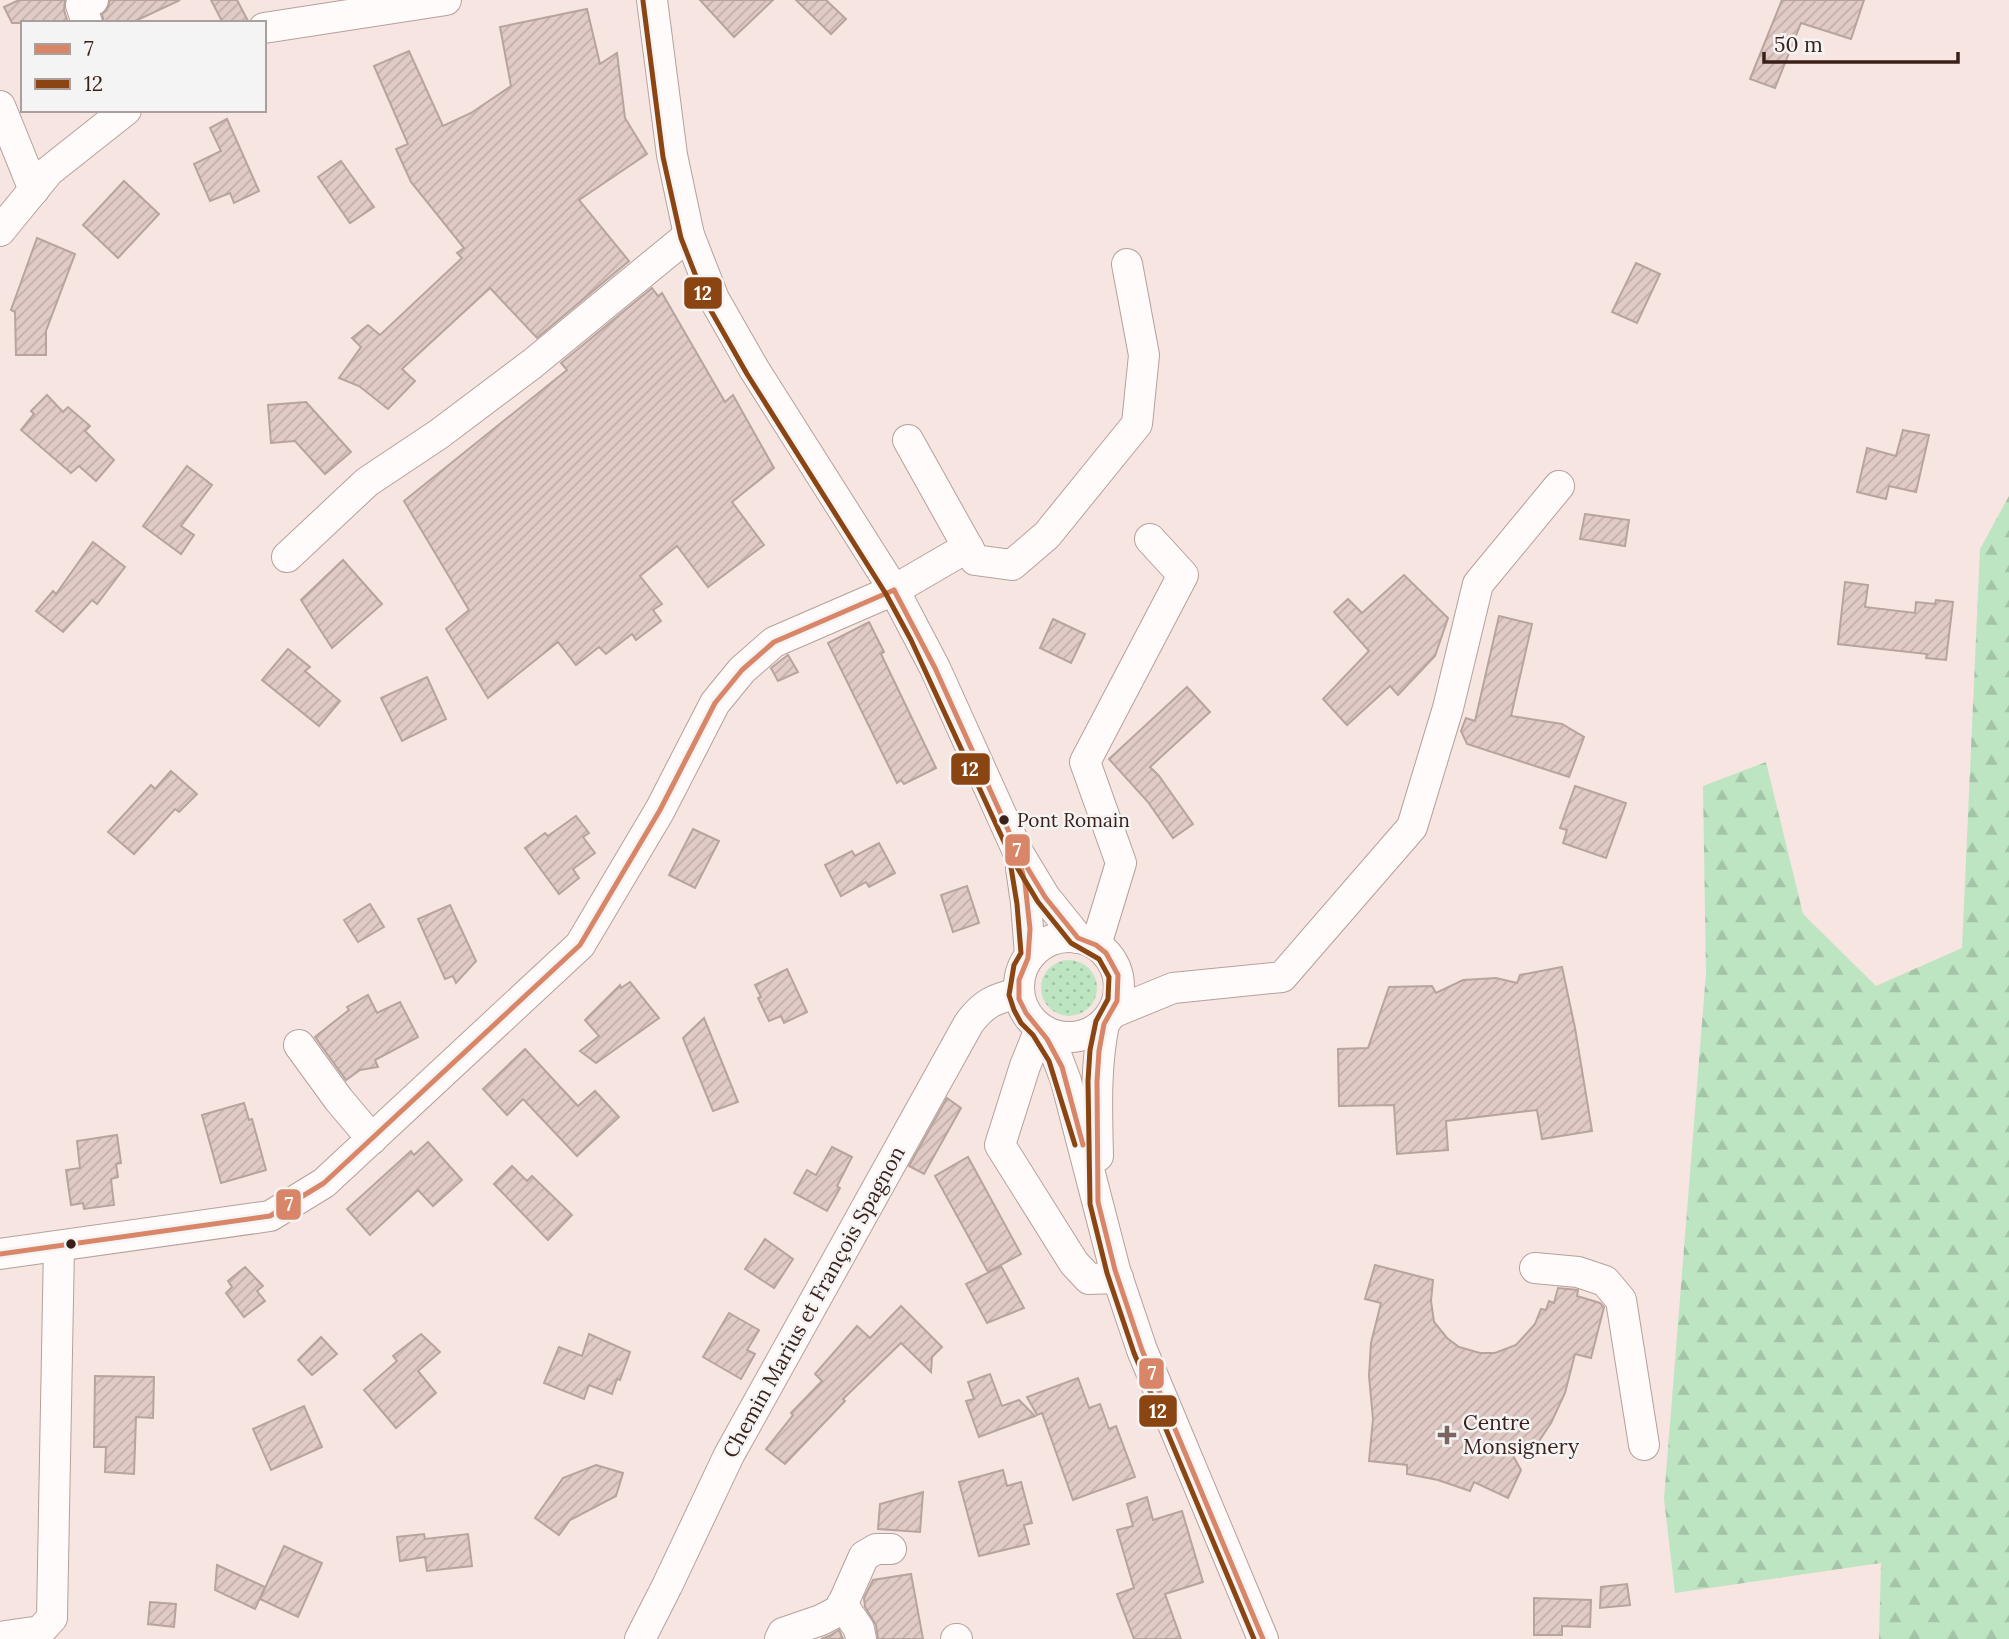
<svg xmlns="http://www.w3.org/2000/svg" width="2009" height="1639" font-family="Lora,serif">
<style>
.grass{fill:url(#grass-dots)}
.forest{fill:url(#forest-firs)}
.building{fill:url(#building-hatch);stroke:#b8a49e;stroke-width:2}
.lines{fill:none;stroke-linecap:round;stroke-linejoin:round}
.minor-casing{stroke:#b5a19c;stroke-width:32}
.minor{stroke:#fefbfa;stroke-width:30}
.bus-1-casing{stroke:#f4f4f4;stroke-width:10}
.bus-2-casing{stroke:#f4f4f4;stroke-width:10}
.bus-1{stroke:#d88667;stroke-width:5}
.bus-2{stroke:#8b4513;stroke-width:5}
.bus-dot{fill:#3b1f19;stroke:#f4f4f4;stroke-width:2.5}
.poi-dot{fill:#7c645f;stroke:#f4f4f4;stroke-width:2.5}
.labels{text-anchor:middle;stroke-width:5;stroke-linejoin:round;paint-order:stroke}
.bus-label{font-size:19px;fill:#3b1f19;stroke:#f4f4f4;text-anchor:start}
.street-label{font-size:21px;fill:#3b1f19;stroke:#f4f4f4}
.poi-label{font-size:21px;fill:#3b1f19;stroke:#f4f4f4;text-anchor:start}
.line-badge{stroke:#f4f4f4;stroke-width:2.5}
.badge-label{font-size:19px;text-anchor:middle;font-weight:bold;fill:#fff}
</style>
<defs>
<pattern id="grass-dots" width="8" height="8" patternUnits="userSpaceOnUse" patternTransform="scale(1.75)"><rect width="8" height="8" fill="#bde5c2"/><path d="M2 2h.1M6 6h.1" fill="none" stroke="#a3c4a6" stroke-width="1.8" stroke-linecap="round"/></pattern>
<pattern id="forest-firs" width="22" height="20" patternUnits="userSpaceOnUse" patternTransform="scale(1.75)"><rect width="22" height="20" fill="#bde5c2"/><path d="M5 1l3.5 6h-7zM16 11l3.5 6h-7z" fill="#a3c4a6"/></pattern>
<pattern id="building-hatch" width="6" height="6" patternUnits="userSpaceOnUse" patternTransform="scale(1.75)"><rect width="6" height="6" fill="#e1cbc6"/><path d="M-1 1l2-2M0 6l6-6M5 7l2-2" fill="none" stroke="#c2aeaa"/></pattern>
</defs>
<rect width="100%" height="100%" fill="#f6e5e0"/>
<circle class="grass" cx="1069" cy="988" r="28"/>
<path class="forest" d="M2009,496V1639H1879L1881,1563L1675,1593L1664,1499L1706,973L1703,786L1766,762L1803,914L1876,986L1962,948L1980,549Z"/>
<g class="building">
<path d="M19,0H65L64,10L68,23H12L4,7Z"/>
<path d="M110,0H180L131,23H104L102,14L107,10Z"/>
<path d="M211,0H237L248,21L247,23H223Z"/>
<path d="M700,0H773L734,37Z"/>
<path d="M796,0H826L846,19L831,34Z"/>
<path d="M1782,0H1864L1851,39L1801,23L1775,88L1750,79Z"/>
<path d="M587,9L600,64L617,53L625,118L647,154L579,200L629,261L537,338L490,288L402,369L415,381L388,409L359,386L339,378L361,347L352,338L368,325L380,335L462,258L457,253L464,248L411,182L396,149L408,144L374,66L409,51L443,126L471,113L511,86L500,27Z"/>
<path d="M227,119L259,191L234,203L230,193L210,201L194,164L221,151L210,128Z"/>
<path d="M341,161L374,207L350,223L318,177Z"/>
<path d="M124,181L159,214L118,258L83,225Z"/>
<path d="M37,238L75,254L46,331V355H16L15,312L11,310Z"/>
<path d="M1636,263L1660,274L1637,323L1612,312Z"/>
<path d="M652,288L658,296L662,293L725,402L733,395L774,468L732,502L764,545L708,587L677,546L640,576L662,604L653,610L661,621L636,640L632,634L606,654L599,647L576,665L558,642L488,698L446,629L469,610L404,501L567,370L561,363Z"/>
<path d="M47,395L63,412L68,407L90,426L85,431L114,460L96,481L79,466L71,473L21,430L34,414L31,411Z"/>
<path d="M306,402L351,452L325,474L295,441L271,443L268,405Z"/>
<path d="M1903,430L1929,435L1916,492L1889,486L1886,499L1857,492L1867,448L1896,456Z"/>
<path d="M187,466L212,485L181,526L194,535L181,554L143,526Z"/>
<path d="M1585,514L1629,520L1625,546L1580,539Z"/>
<path d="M93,542L125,567L97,604L92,600L63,632L36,611L53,591L56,594Z"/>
<path d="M343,560L382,604L332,648L301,600Z"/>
<path d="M1404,575L1448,618L1435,656L1398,695L1390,686L1347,725L1323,699L1369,651L1334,612L1348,599L1362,613Z"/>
<path d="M1845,582L1868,585L1865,607L1915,613L1916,602L1935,604L1936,600L1953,602L1946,660L1926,658L1927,654L1838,644Z"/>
<path d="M1499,616L1532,624L1511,716L1562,724L1584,737L1569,777L1467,744L1461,731L1466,718L1475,721Z"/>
<path d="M1053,619L1085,634L1071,663L1040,648Z"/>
<path d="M869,622L884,652L881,654L936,768L904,784L901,780L897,783L828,643Z"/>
<path d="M288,649L310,667L305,671L340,701L319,726L262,680Z"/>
<path d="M788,655L798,672L778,681L771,668Z"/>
<path d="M427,677L446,719L402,741L381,698Z"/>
<path d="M1187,687L1210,712L1150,767L1159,776L1193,824L1173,838L1148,802L1109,759Z"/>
<path d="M171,771L197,794L179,812L175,809L134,854L108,832L151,785L155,789Z"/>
<path d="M1575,786L1626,803L1606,858L1563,843L1567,830L1560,828Z"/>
<path d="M576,816L589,833L583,837L595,853L573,869L579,878L559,894L525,848L545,833L548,836Z"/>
<path d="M693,829L719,841L695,888L669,875Z"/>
<path d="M879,843L895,873L869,887L866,882L841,896L825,865L852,851L855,856Z"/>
<path d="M967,886L979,923L953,932L941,895Z"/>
<path d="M370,904L384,927L358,942L344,920Z"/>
<path d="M450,905L476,961L456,983L453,976L445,979L418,919Z"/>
<path d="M1562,967L1575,1028L1592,1131L1542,1139L1537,1110L1446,1121L1448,1150L1397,1154L1394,1105L1339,1106L1338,1049L1368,1048L1389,987L1432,986L1436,993L1463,980L1496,978L1517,983L1520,975Z"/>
<path d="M787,969L807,1012L784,1023L781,1016L769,1021L758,998L761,997L755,985Z"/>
<path d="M630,982L659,1018L596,1063L580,1051L599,1036L585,1020L620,985L621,988Z"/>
<path d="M368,995L377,1013L400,1002L418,1037L375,1060L378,1067L360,1070L346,1080L315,1037L349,1010L347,1007Z"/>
<path d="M704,1018L738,1102L713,1111L683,1038Z"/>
<path d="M525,1049L578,1106L595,1091L619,1117L577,1156L523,1099L507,1115L483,1089Z"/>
<path d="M947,1098L961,1108L924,1174L909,1166Z"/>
<path d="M244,1103L249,1120L252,1119L266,1170L221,1183L202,1115Z"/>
<path d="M117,1135L121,1163L116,1164L118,1177L111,1179L114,1205L84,1209L83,1203L71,1205L66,1170L80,1168L77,1141Z"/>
<path d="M428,1142L462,1180L433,1206L418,1190L370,1235L347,1209L411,1151L414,1155Z"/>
<path d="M832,1147L852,1157L837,1186L840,1188L827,1211L794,1193L807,1170L816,1175Z"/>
<path d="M968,1157L1021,1254L988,1272L935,1176Z"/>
<path d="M512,1166L527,1181L532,1176L572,1215L548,1240L494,1184Z"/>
<path d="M765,1239L793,1259L774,1288L745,1269Z"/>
<path d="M1375,1265L1433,1280L1431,1301L1434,1322L1447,1338L1459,1347L1480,1353H1495L1516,1345L1535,1324L1541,1309L1546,1310L1549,1301L1554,1303L1558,1288L1578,1290L1577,1296L1600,1303L1604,1307L1591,1358L1575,1354L1565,1393L1551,1423L1533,1450L1511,1452L1521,1470L1508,1498L1474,1482L1470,1491L1438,1480L1407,1474V1465L1369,1461L1373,1419L1369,1376L1371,1343L1381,1303L1365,1299Z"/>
<path d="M1001,1266L1024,1308L987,1323L966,1284Z"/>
<path d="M245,1267L263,1286L257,1291L265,1301L244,1317L226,1293L232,1287L228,1281Z"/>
<path d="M901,1306L942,1347L932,1357L931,1372L901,1343L843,1399L845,1401L785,1464L766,1449L793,1415L791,1413L822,1381L815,1374L857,1326L870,1338Z"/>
<path d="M729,1313L759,1330L747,1350L755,1354L741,1379L703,1357Z"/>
<path d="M421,1334L440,1352L418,1371L436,1393L396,1428L364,1390L397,1361L393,1356Z"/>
<path d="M589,1334L630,1352L620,1380L617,1379L612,1394L589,1385L584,1399L544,1383L559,1347L582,1356Z"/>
<path d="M321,1337L337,1354L312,1375L298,1360Z"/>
<path d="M990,1374L1002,1406L1019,1400L1035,1416L979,1437L966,1401L974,1399L968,1382Z"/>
<path d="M95,1376L154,1377L153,1418L136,1417L134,1474L105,1472L106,1447H94Z"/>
<path d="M1078,1378L1089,1408L1100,1404L1109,1429L1116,1426L1135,1477L1073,1500L1042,1413L1037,1415L1027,1397Z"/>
<path d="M304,1406L322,1447L271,1470L253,1429Z"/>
<path d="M596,1465L623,1473L616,1496L570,1520L559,1535L535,1518L563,1478Z"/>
<path d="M1003,1470L1007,1486L1021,1482L1032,1523L1024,1525L1029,1544L979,1556L959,1482Z"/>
<path d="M923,1492L920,1532L878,1529L880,1504Z"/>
<path d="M1147,1497L1153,1520L1182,1511L1203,1582L1165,1594L1181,1639H1134L1117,1594L1134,1588L1117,1530L1133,1526L1127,1504Z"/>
<path d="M424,1534L425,1539L468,1534L472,1566L427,1571L425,1557L400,1561L397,1537Z"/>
<path d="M284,1546L322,1563L298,1617L260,1599Z"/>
<path d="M217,1565L265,1587L255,1609L215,1590Z"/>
<path d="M911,1574L923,1639H878L876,1625L865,1607L864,1598L873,1580Z"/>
<path d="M1627,1584L1630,1605L1600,1608L1601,1587Z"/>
<path d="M1534,1598L1591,1600L1590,1627L1562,1626V1635H1534Z"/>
<path d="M150,1602L176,1604L174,1627L148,1624Z"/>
<path d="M839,1630L843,1639H821L829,1636Z"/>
</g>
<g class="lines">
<defs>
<g id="minor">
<path d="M652,0L672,155L689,235L714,299L754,369L894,590L935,668L1019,854L1045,897L1078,938"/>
<path d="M87,23L81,5L93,0"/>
<path d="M264,28L446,0"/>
<path d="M0,106L34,190"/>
<path d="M0,231L49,171L126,110"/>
<path d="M908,440L975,560L1012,565L1047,535L1137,424L1144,355L1127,264"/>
<path d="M287,557L367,482L439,434L532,364L689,235"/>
<path d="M1021,868L1026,903L1030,955"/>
<circle cx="1069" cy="987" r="50"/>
<path d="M1096,945L1121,863L1085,762L1183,575L1150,539"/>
<path d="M1112,1013L1173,988L1282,977L1412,827L1448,708L1478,584L1559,486"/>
<path d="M1040,1029L1057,1057L1066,1081L1115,1270L1142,1350L1263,1639"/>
<path d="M1040,1029L1025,1066L1000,1145L1074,1263L1089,1279L1118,1278"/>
<path d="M299,1045L339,1100L372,1139"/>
<path d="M1098,1156C1097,1111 1095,1068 1104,1024"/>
<path d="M0,1254L270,1216L324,1183L580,945L660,810L715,703L742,670L774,642L894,590L968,547"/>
<path d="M1535,1268L1578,1272L1605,1281L1621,1300L1644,1445"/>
<path d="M842,1604L859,1629L861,1639"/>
<path d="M0,1637L40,1631L52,1618L59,1246"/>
<path d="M640,1639L667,1586L729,1455L969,1023C984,1003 994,999 1018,993"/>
<path d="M780,1639L783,1633L821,1620L840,1610L864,1556L876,1549H891"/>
<path d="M956,1639H957"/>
</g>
</defs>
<use href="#minor" class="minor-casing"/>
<use href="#minor" class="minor"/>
<defs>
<g id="bus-1">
<path d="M894,590L935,668L1019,854L1045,897L1078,938L1096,945L1106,953L1118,975L1117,1001L1104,1024L1099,1051L1097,1081L1098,1202L1115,1270L1142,1350L1263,1639"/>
<path d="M1016,846L1025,883L1030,929L1028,958L1019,980V999L1026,1013L1047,1039L1062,1067L1083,1145"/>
<path d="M0,1254L270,1216L324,1183L580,945L660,810L715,703L742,670L774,642L894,590"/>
</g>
<g id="bus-2">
<path d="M643,1L663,157L681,238L706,302L747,374L886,594L911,640L1012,859L1038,902L1071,943L1099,959L1109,977L1108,999L1096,1021L1090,1050L1088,1081L1090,1204L1107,1273L1134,1353L1254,1639"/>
<path d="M1008,849L1017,904L1021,953L1014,965L1009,995L1014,1010L1021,1023L1033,1035L1049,1061L1075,1145"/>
</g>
</defs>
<use href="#bus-1" class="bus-1-casing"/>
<use href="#bus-2" class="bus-2-casing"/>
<use href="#bus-1" class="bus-1"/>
<use href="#bus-2" class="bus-2"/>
</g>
<g class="bus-dot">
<circle cx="1004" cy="820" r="6"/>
<circle cx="71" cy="1244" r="6"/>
</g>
<path class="poi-dot" d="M1443.5 1424.5h7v7h7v7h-7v7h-7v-7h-7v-7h7z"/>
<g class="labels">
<g class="bus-label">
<text x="1017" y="827">Pont Romain</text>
</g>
<g class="street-label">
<text transform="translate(814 1302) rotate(-61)" y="7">Chemin Marius et François Spagnon</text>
</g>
<g class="poi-label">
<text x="1463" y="1430">Centre<tspan x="1463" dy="24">Monsignery</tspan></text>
</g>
</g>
<g class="line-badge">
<rect x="683" y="276" width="40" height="34" rx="7" fill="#8b4513"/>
<rect x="950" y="752" width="41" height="34" rx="7" fill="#8b4513"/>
<rect x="1004" y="833" width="27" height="34" rx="7" fill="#d88667"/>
<rect x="275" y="1188" width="27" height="33" rx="7" fill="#d88667"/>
<rect x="1138" y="1357" width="27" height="33" rx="7" fill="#d88667"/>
<rect x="1138" y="1394" width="40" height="34" rx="7" fill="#8b4513"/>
</g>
<g class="badge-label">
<text x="703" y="300">12</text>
<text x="970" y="776">12</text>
<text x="1017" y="857">7</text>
<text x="289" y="1211">7</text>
<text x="1152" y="1380">7</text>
<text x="1158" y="1418">12</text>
</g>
<rect x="21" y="21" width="245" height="91" fill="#f4f4f4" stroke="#aa9f9c" stroke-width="2"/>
<rect x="35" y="44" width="35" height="10" fill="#d88667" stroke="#aa9f9c" stroke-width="2"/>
<text x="84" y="56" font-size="21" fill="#3b1f19">7</text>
<rect x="35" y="79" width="35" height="10" fill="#8b4513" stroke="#aa9f9c" stroke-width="2"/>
<text x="84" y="91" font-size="21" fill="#3b1f19">12</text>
<path d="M1764 52v10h194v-10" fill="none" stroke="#3b1f19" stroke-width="3.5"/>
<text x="1774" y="52" font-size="21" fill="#3b1f19" stroke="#f4f4f4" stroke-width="5" paint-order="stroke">50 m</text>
</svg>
